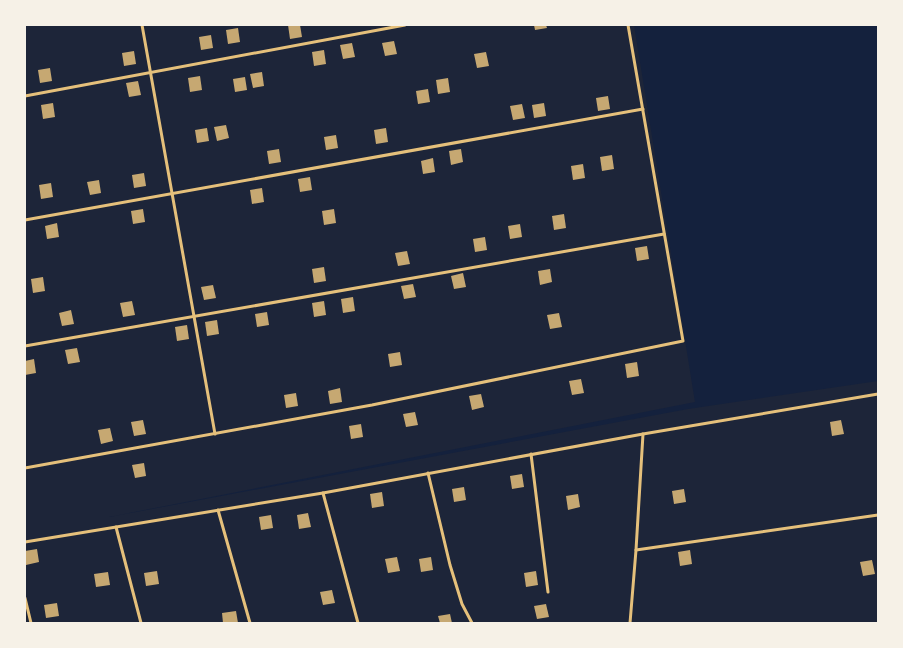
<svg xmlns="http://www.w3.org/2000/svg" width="903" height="648" font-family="Arial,sans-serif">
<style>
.green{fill:#1d2539}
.building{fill:#c6a872}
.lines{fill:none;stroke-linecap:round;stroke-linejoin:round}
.service{stroke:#e5c07b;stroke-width:3}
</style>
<rect width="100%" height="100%" fill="#14213d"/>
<path class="green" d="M25,25H634L695,402L109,517L688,409L878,381V623H25Z"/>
<g class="building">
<path d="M288,25H300L302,37L290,39Z"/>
<path d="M534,25H546L547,28L535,30Z"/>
<path d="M238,28L240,42L228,44L226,30Z"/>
<path d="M211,35L213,48L201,50L199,37Z"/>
<path d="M394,41L397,54L385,56L382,43Z"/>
<path d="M352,43L355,57L343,59L340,45Z"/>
<path d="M324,50L326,64L314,66L312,52Z"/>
<path d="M134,51L136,64L124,66L122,53Z"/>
<path d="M486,52L489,66L477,68L474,54Z"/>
<path d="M50,68L52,81L40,83L38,70Z"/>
<path d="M262,72L264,86L253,88L250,74Z"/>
<path d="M200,76L202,90L190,92L188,78Z"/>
<path d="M245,77L247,90L235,92L233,79Z"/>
<path d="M448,78L450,92L438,94L436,80Z"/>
<path d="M138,81L141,95L129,97L126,83Z"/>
<path d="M428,89L430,102L418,104L416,91Z"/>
<path d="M608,96L610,109L598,111L596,98Z"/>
<path d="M53,103L55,117L43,119L41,105Z"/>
<path d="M544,103L546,116L534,118L532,105Z"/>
<path d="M522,104L525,118L513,120L510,106Z"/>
<path d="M226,125L229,138L217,141L214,127Z"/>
<path d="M207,128L209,141L197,143L195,130Z"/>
<path d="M386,128L388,142L376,144L374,130Z"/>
<path d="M336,135L338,148L326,150L324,137Z"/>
<path d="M279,149L281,162L269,164L267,151Z"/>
<path d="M461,149L463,162L451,165L449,151Z"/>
<path d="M612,155L614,169L602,171L600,157Z"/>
<path d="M433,158L435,172L423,174L421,161Z"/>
<path d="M583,164L585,178L573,180L571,166Z"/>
<path d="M144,173L146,186L134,188L132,175Z"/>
<path d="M310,177L312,190L300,192L298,179Z"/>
<path d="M99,180L101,193L90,195L87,182Z"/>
<path d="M51,183L53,197L41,199L39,185Z"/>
<path d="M262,188L264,202L252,204L250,190Z"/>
<path d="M143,209L145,222L133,224L131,211Z"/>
<path d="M334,209L336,223L324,225L322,211Z"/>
<path d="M564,214L566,228L554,230L552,216Z"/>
<path d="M57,223L59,237L47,239L45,226Z"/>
<path d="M520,224L522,237L510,239L508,226Z"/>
<path d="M485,237L487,250L475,252L473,239Z"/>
<path d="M647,246L649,259L637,261L635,248Z"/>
<path d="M407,251L410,264L398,266L395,253Z"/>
<path d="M324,267L326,281L314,283L312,269Z"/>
<path d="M550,269L552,282L540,285L538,271Z"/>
<path d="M463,273L466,287L454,289L451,276Z"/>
<path d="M43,277L45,291L33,293L31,279Z"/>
<path d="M413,284L416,297L404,299L401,286Z"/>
<path d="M213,285L216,298L204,300L201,287Z"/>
<path d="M353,297L355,311L343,313L341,299Z"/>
<path d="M132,301L135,315L123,317L120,303Z"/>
<path d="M324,301L326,315L314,317L312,303Z"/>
<path d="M71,310L74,324L62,326L59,313Z"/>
<path d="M267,312L269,325L257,327L255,314Z"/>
<path d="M559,313L562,327L550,329L547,315Z"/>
<path d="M217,320L219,334L207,336L205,322Z"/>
<path d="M187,325L189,339L177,341L175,327Z"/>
<path d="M77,348L80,362L68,364L65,350Z"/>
<path d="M400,352L402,365L390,367L388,354Z"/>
<path d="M34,359L36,373L25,375V361Z"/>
<path d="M637,362L639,376L627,378L625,364Z"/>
<path d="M581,379L584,393L572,395L569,381Z"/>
<path d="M340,388L342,402L330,404L328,391Z"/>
<path d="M296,393L298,406L286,408L284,395Z"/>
<path d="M481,394L484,407L472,410L469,396Z"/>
<path d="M415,412L418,425L406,427L403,414Z"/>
<path d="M143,420L146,434L134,436L131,422Z"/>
<path d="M841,420L844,434L832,436L830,422Z"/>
<path d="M361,424L363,437L351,439L349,426Z"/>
<path d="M110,428L113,441L101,444L98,430Z"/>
<path d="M144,463L146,476L135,478L132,465Z"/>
<path d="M522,474L524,487L512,489L510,476Z"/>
<path d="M464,487L466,500L454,502L452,489Z"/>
<path d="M684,489L686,502L674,504L672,491Z"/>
<path d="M382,492L384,506L372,508L370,494Z"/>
<path d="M578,494L580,507L568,510L566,496Z"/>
<path d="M308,513L311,527L299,529L297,515Z"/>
<path d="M271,515L273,528L261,530L259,517Z"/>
<path d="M37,549L39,562L26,565L25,551Z"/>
<path d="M690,550L692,564L680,566L678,552Z"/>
<path d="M397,557L400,571L388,573L385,559Z"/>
<path d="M431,557L433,570L421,572L419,559Z"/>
<path d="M872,560L875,574L863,576L860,562Z"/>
<path d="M157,571L159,584L146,586L144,573Z"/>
<path d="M536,571L538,585L526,587L524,573Z"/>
<path d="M108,572L110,585L96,587L94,574Z"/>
<path d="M332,590L335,603L323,605L320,592Z"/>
<path d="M57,603L59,616L46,618L44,605Z"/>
<path d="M546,604L549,617L537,619L534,606Z"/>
<path d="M236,611L238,623H223L222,613Z"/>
<path d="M450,614L452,623H440L438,616Z"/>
</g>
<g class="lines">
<g class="service">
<path d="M142,25L215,434"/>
<path d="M25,96L405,25"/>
<path d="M25,220L643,109"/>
<path d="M25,346L664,234"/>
<path d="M531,454L548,592"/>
<path d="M25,468L372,405L683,341L628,25"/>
<path d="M428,473L450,565L462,604L472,623"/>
<path d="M323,493L358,623"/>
<path d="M218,510L250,623"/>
<path d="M116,527L141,623"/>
<path d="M25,542L323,493L643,434L878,394"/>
<path d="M636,550L878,515"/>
<path d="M25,598L31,623"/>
<path d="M630,623L636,550L643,434"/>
</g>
</g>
<rect width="903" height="648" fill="none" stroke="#f6f1e7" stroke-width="52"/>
</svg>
